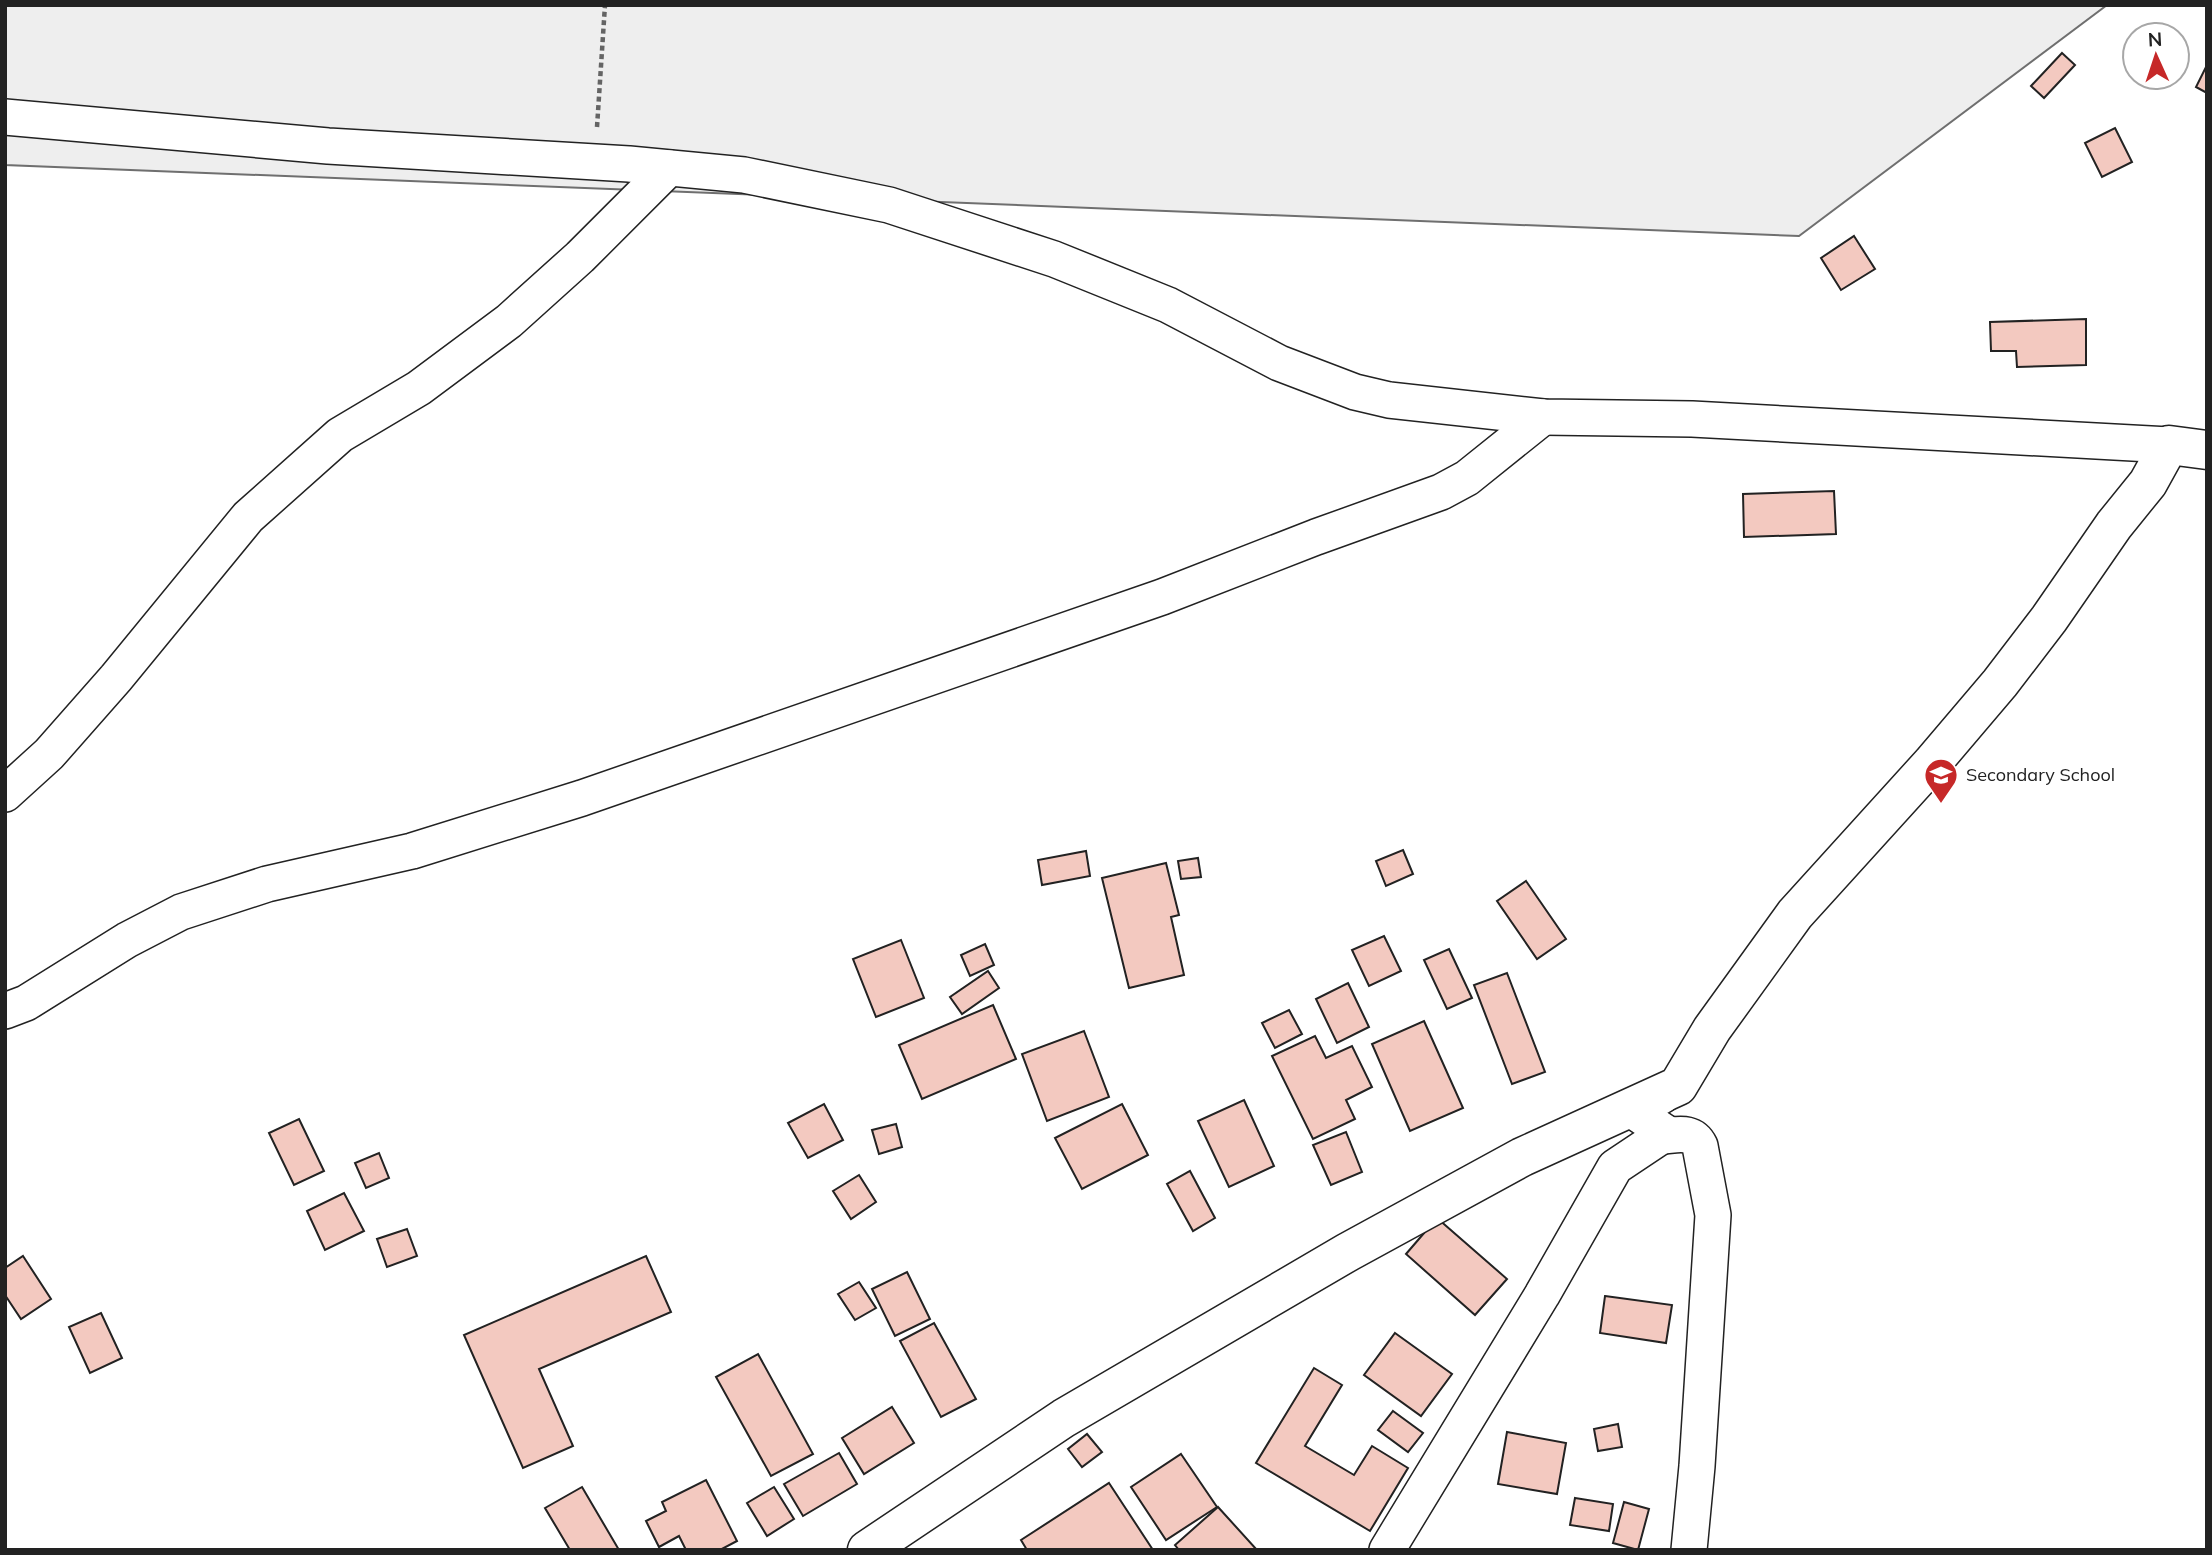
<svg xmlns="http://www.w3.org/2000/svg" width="2212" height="1555" font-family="Mulish,sans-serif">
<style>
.green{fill:#eee;stroke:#6f6f6f;stroke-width:2}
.building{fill:#f3c9c0;stroke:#222;stroke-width:2}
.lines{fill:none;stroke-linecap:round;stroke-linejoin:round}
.minor-casing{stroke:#222;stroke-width:38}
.secondary-casing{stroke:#222;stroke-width:41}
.path{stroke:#646464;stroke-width:4.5;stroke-dasharray:5 3.5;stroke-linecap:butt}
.minor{stroke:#fff;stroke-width:35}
.secondary{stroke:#fff;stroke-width:38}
.labels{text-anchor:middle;stroke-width:5;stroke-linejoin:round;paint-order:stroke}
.poi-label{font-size:18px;fill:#222;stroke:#fff;text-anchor:start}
</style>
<rect width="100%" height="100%" fill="#fff"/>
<path class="green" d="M5,5H2107L1799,236L5,165Z"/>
<g class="building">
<path d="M2062,53L2075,65L2044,98L2031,86Z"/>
<path d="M2207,65V93L2196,87Z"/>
<path d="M2115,128L2132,162L2102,177L2085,143Z"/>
<path d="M1854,236L1875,269L1841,290L1821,258Z"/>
<path d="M2086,319V365L2017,367L2016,351H1991L1990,322Z"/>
<path d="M1834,491L1836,534L1744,537L1743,494Z"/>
<path d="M1403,850L1413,874L1386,886L1376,861Z"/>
<path d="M1086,851L1090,876L1042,885L1038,860Z"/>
<path d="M1198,858L1201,877L1181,879L1178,861Z"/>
<path d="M1166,863L1179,915L1171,917L1184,975L1129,988L1102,878Z"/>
<path d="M1526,881L1566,939L1537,959L1497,901Z"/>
<path d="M1384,936L1401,971L1369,986L1352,950Z"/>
<path d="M901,940L924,998L876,1017L853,959Z"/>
<path d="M985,944L994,965L970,976L961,955Z"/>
<path d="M1449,949L1472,998L1447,1009L1424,960Z"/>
<path d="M988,971L999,988L962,1014L950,997Z"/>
<path d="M1507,973L1545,1072L1512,1084L1474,985Z"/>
<path d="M1348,983L1369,1027L1337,1043L1316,999Z"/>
<path d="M993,1005L1016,1059L922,1099L899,1045Z"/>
<path d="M1289,1010L1302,1034L1275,1048L1262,1023Z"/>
<path d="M1424,1021L1463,1108L1410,1131L1372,1044Z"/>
<path d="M1084,1031L1109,1097L1047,1121L1022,1054Z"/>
<path d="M1315,1036L1326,1058L1352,1046L1372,1087L1346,1100L1355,1119L1313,1139L1272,1056Z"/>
<path d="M1244,1100L1274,1166L1229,1187L1198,1121Z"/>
<path d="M824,1104L843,1140L808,1158L788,1123Z"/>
<path d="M1122,1104L1148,1155L1082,1189L1055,1138Z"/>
<path d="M299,1119L324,1171L294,1185L269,1133Z"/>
<path d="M896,1124L902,1147L879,1154L872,1130Z"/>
<path d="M1346,1132L1362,1172L1331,1185L1313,1145Z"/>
<path d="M379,1153L389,1178L366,1188L355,1163Z"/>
<path d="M1190,1171L1215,1218L1193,1231L1167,1184Z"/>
<path d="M859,1175L876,1202L851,1219L833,1191Z"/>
<path d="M344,1193L364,1231L325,1250L307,1211Z"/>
<path d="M1437,1218L1507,1279L1475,1315L1406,1254Z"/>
<path d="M407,1229L417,1256L387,1267L377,1239Z"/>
<path d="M23,1256L51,1299L21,1319L5,1295V1268Z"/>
<path d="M646,1256L671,1312L539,1369L573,1446L523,1468L464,1335Z"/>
<path d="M907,1272L930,1319L895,1336L872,1289Z"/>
<path d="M859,1282L876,1308L855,1320L838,1294Z"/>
<path d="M1605,1296L1672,1305L1666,1343L1600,1333Z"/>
<path d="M101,1313L122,1358L90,1373L69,1327Z"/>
<path d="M934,1323L976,1399L941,1417L900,1341Z"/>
<path d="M1395,1333L1452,1374L1421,1416L1364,1375Z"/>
<path d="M758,1354L813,1454L771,1476L716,1377Z"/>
<path d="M1314,1368L1342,1385L1305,1446L1354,1475L1372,1446L1408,1468L1370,1531L1256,1463Z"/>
<path d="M892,1407L914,1443L864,1474L842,1438Z"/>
<path d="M1393,1411L1423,1433L1408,1452L1378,1430Z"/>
<path d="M1618,1424L1622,1447L1598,1451L1594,1429Z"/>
<path d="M1507,1432L1566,1443L1557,1494L1498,1484Z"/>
<path d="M1087,1434L1102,1452L1082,1467L1068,1449Z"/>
<path d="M839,1453L857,1484L803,1516L784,1484Z"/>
<path d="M1181,1454L1217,1507L1166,1540L1131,1487Z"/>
<path d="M706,1480L737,1541L720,1550H686L679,1536L659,1547L646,1521L666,1511L662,1502Z"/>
<path d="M1109,1483L1153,1550H1027L1021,1540Z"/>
<path d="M582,1487L619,1550H570L545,1508Z"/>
<path d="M774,1487L794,1519L767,1536L747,1503Z"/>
<path d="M1575,1498L1613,1504L1609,1531L1570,1525Z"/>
<path d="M1624,1502L1649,1509L1638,1550L1613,1543Z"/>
<path d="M1218,1507L1257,1550H1179L1175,1545Z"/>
</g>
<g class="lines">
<defs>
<g id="minor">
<path d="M5,117L328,146L629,164L744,175L889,205L1054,259L1168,305L1279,363L1355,392L1389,400L1543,417L1692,419L2169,445"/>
<path d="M5,794L49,754L116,678L248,517L340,435L419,388L509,321L580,257L669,168"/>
<path d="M5,1011L26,1003L127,940L181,912L267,884L412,851L582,798L1162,597L1316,537L1441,492L1467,478L1543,417"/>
<path d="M1666,1133L1662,1136C1678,1135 1692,1130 1700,1146L1713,1215L1697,1466L1689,1550"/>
<path d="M1387,1550L1542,1295L1615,1167L1666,1133L1635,1112L1663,1095"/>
</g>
<path id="secondary" d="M867,1550L1064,1418L1348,1252L1522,1157L1678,1086L1712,1029L1795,914L1932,763L2000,683L2049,619L2114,525L2148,483L2169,445L2207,450"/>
</defs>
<use href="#minor" class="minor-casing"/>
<use href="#secondary" class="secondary-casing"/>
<path class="path" d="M597,127L605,5"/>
<use href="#minor" class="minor"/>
<use href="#secondary" class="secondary"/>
</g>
<defs>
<symbol id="school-pin" viewBox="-11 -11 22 30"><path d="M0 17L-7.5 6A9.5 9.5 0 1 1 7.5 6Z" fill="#c62828" stroke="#fff"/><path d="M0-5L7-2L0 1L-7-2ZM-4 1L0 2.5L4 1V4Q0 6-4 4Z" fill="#fff"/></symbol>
</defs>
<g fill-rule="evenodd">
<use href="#school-pin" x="1922" y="756" width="38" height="52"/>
</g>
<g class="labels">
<g class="poi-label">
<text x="1966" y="781">Secondary School</text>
</g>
</g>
<rect width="2212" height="1555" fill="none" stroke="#222222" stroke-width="14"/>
<g transform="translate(2156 56) rotate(357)"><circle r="33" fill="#ffffff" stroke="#a7a7a7" stroke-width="2"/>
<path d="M0-5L12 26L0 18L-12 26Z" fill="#c62828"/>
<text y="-10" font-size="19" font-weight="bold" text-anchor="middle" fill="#222222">N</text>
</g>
</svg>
